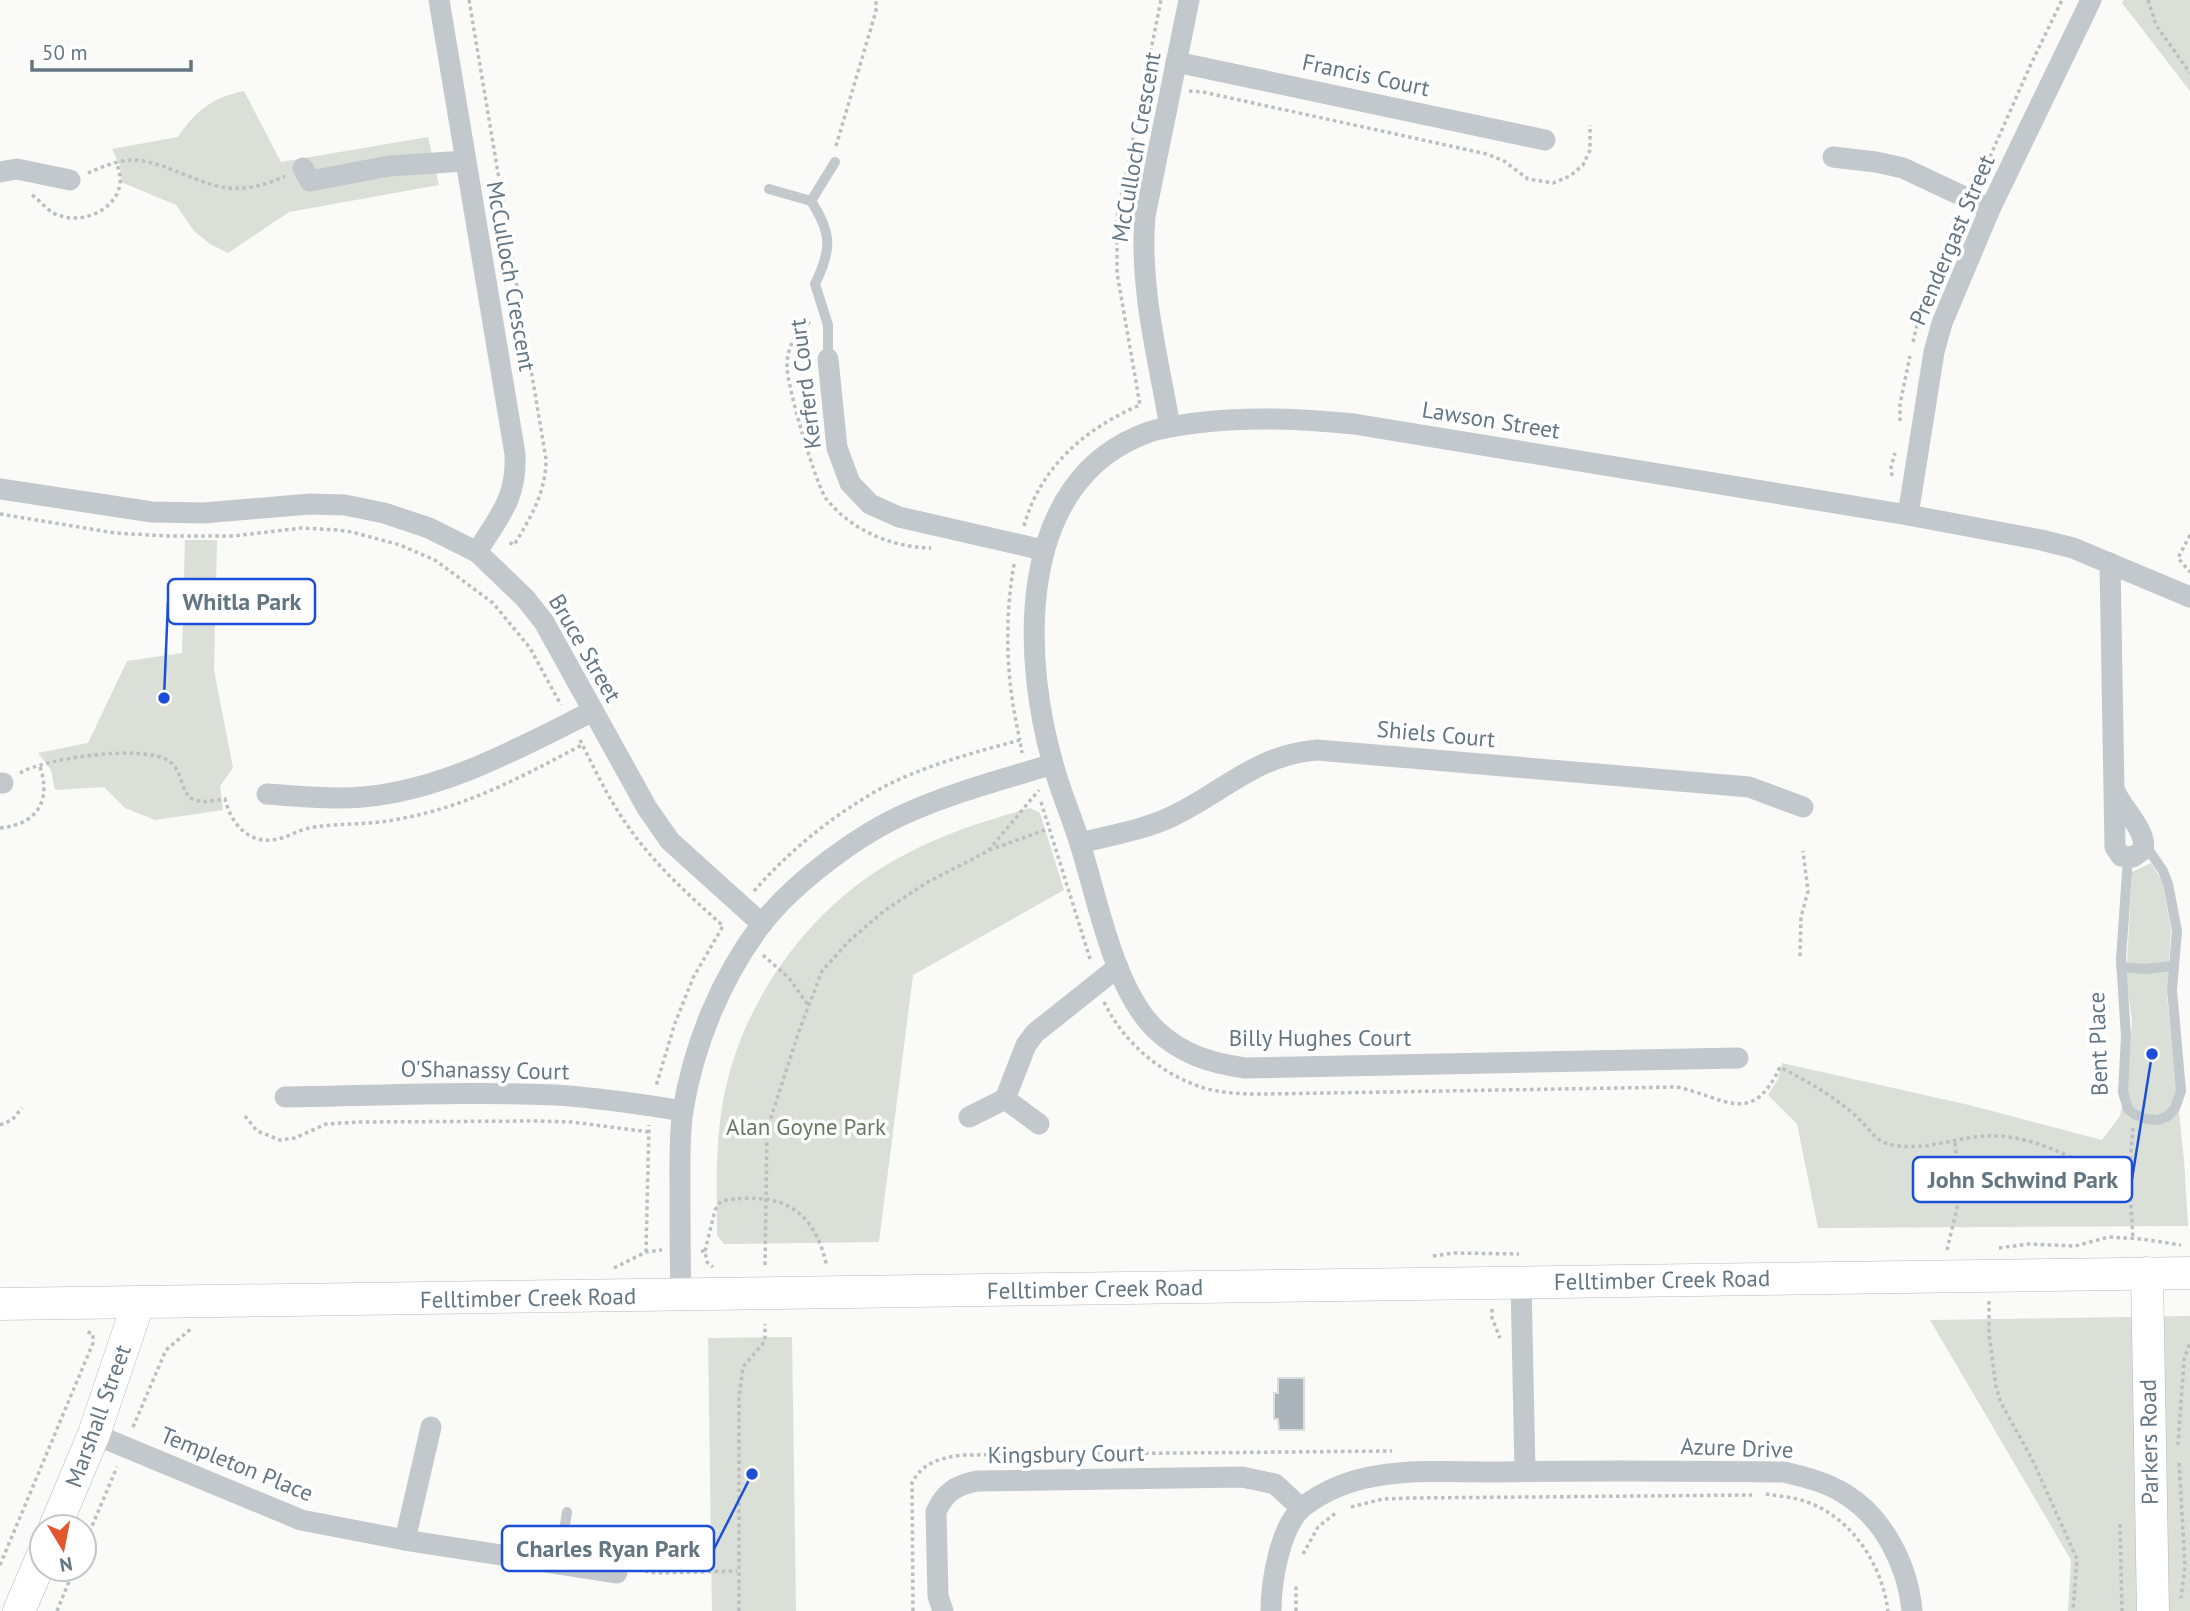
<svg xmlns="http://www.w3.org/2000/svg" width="2190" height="1611" font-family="'PT Sans',sans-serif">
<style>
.green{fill:#dadfd7}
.building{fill:#aab3b9;stroke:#dcdcda;stroke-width:2}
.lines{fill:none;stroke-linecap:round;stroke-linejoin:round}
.secondary-casing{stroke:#b3babf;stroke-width:33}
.path{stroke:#bbbfc2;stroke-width:3.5;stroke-dasharray:3.5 3.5;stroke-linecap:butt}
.lane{stroke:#c3c8cc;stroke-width:10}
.street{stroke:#c3c8cc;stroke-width:21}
.secondary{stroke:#fff;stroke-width:32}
.labels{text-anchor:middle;stroke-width:7;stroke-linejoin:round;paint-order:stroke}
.street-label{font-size:23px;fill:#657683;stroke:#fff}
.park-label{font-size:23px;fill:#687a64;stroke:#fff}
.leader{fill:none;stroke:#1d4ed8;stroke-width:2.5}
.callout-dot{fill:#1d4ed8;stroke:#fff;stroke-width:2.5}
.callout{fill:#fff;stroke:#1d4ed8;stroke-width:2.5}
.callout-label{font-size:24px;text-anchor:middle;font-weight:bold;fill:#657683}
</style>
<rect width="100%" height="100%" fill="#fafaf8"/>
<g class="green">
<path d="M2124,0H2190V91L2122,3Z"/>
<path d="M244,91L281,162L428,137L439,185L289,212L228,253L210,244L194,231L176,205L121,182L120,166L112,149L178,137C196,110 212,98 244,91Z"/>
<path d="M185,540H217L214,670L233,768L220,786L223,810L155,820L125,808L104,787L55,790L51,770L38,753L88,743L127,661L182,653Z"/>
<path d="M1030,808L1040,813L1064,890L913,975L879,1242L724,1244L717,1235C717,1192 715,1150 722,1108C738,1003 812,902 906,854C945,833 987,820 1030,808Z"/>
<path d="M2151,863L2162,881L2171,929L2167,996L2184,1160L2188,1226L1818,1228L1797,1124L1768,1095L1778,1079L1782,1063L1969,1105L2102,1140L2120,1116L2129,1071L2132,1020L2126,980L2132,872Z"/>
<path d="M2190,1316V1611H2068L2071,1560L1930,1320Z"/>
<path d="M792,1337L796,1611H712L708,1338Z"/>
</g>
<path class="building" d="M1278,1378H1304V1430H1279L1278,1419H1274V1393H1278Z"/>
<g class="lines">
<defs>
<g id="secondary">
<path d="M2147,1273L2153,1611"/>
<path d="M0,1304L2190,1273"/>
<path d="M55,1527L94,1434L138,1304"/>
<path d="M19,1611L42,1557"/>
</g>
</defs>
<use href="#secondary" class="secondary-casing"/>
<g class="path">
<path d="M469,0L546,459C546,492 531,517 514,545L507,541"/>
<path d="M2148,0L2156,25L2190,73"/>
<path d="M1189,91L1203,92L1487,154L1504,161L1528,179L1553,183L1570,176L1583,165L1590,150V125"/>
<path d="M836,146L876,11V0"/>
<path d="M88,173C102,167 118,160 134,160C172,162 205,192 244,188C258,187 272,182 285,176"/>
<path d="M1973,179L1989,159L2031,64L2062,0"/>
<path d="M32,195C41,201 48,212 58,215C82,225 116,210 120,184C121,176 118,169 117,162"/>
<path d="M810,322C795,332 787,348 787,367C787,386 816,486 827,500C853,531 891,547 931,548"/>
<path d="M1913,342L1922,303L1950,239L1955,214"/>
<path d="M1900,421V404L1910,356"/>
<path d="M1892,476L1891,467L1895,453"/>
<path d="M0,514L115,533L167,536H233L302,528L338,530L352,532L400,545L435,560L493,603L530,648L561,705"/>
<path d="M1024,526C1040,467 1086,428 1140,405L1117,273V218L1161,0"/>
<path d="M2190,535L2178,558L2190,572"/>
<path d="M1014,564C1004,622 1006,682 1020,740"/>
<path d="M580,740C595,770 610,802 630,829C656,866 690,896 723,926L693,978L675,1023L656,1086"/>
<path d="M20,773C46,758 143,744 169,761C182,770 180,787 190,798L202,802L225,799C231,824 250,846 278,839C290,836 301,829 314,827C342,823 371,825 399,819C469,806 521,777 582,745"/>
<path d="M1041,802L1091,962"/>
<path d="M0,828C39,824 52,799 39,764"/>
<path d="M989,850L1048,829"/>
<path d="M754,891C790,850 831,817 878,790C921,766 973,753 1020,740L1022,753"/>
<path d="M763,955L789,978L808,1005"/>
<path d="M1800,956L1801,917L1808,891L1803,851"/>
<path d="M1104,1002C1123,1041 1157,1071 1198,1086C1220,1094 1245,1094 1267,1094L1677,1087C1724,1097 1752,1128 1780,1067C1810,1083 1840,1099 1864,1124C1871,1132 1878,1142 1889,1144C1923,1153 1957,1136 1990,1136C2041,1135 2086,1166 2130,1189"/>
<path d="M245,1116L257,1131L280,1140L295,1138L326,1124L359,1122L537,1121L572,1122L649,1132"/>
<path d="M0,1125L12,1120L22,1108"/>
<path d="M2133,1128L2129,1177L2133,1238"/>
<path d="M1999,1248L2029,1244L2075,1246L2109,1237L2142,1239L2181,1245"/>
<path d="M1947,1250L1957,1208L1959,1185L1955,1142"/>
<path d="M701,1251H705L707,1262L713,1267"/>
<path d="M705,1251L715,1210L721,1201C780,1191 814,1207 827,1267"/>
<path d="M646,1252L649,1125"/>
<path d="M1433,1256L1454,1253L1519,1254"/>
<path d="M765,1265L767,1130L799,1031L822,971L849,941L884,911L926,883L988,851L1039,790"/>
<path d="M614,1268L646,1252L662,1250"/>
<path d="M1989,1301V1334L1996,1387L2001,1403L2032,1459L2077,1559L2073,1611"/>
<path d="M1492,1309V1318L1500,1338"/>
<path d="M133,1427L166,1350L192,1328"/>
<path d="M2178,1445L2184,1360L2190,1342"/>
<path d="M2179,1463L2185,1566L2181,1598"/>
<path d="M1766,1494C1778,1496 1792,1497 1804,1501C1851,1516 1882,1564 1888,1611"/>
<path d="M1351,1507L1383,1499L1412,1498L1752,1495"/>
<path d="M2120,1524L2122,1611"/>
<path d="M84,1545L117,1467"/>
<path d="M1303,1554L1318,1527L1337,1512"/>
<path d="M0,1565L93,1343V1334L85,1331"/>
<path d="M638,1570L657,1573L737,1571"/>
<path d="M57,1611L74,1569"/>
<path d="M739,1611V1397L743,1367L765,1341V1324"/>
<path d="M913,1611L912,1483C922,1462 943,1457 965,1455L1392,1451"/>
<path d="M1296,1611V1585"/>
</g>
<g class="lane">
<path d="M769,189L811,201L835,162"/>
<path d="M811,201C832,233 832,250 815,284L828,325V359"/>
<path d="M2128,858L2121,959L2126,1037L2123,1092L2128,1109L2134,1114L2146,1119L2158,1120L2168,1116L2175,1108L2181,1091L2172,990L2177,931L2168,884L2163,871L2144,843"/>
<path d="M2121,967L2145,969L2172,966"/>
<path d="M559,1564L567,1512"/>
</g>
<g class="street">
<path d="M439,0L515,454C517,499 499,516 477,552"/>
<path d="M1176,62L1545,140"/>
<path d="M1833,157L1876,162L1903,168L1990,209"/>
<path d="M303,168L310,181L389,166L465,161"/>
<path d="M0,172L17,169L70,180"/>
<path d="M828,359L837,448L850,483L870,504L899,517L1043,550"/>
<path d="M1170,427C1158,357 1139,287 1145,216L1189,0"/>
<path d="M0,489L152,512L204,513L310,504L345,505L384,513L429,528L477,552L525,598L544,622L647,808L670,841L762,924"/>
<path d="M1908,515L1934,352L1942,323L1990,209L2091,0"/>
<path d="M2110,563L2115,847L2121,856L2133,857L2143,850C2148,831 2122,809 2115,791"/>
<path d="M0,783H3"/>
<path d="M267,794C298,796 331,800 363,797C444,790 519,748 591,712"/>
<path d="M1080,843C1111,835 1144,830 1173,816C1225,791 1256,755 1317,750L1749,787L1803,807"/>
<path d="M1738,1058L1245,1068C1210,1063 1181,1054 1155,1029C1113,987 1098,900 1080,844C1073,820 1063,798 1056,774C1021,661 1013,480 1149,432C1164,427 1180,425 1196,423C1250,416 1301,419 1354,424L1908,515L2041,540L2073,548L2190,597"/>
<path d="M285,1097C375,1096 466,1091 556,1095C599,1098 641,1104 683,1111"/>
<path d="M1005,1099L1026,1045L1035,1033L1118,967"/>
<path d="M969,1117L1005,1099L1039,1124"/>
<path d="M1521,1282L1525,1471"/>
<path d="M681,1295C680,1260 680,1224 680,1189C680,1163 679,1136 683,1110C694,1044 721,978 761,925C793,883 859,834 907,813C954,792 1004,779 1053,764"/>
<path d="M94,1434L301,1520L405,1540L617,1573"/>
<path d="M405,1540L431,1427"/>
<path d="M943,1611L938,1596L936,1512C944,1493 956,1485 977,1481L1242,1477L1275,1484L1301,1508"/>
<path d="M1271,1611C1271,1582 1280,1526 1303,1507C1323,1491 1350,1480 1376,1476C1417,1469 1461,1472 1503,1472C1596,1470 1690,1471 1784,1472C1805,1477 1826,1482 1845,1494C1884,1518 1908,1566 1912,1611"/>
</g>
<use href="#secondary" class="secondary"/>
</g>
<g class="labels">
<g class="street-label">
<text transform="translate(1366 75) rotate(12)" y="8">Francis Court</text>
<text transform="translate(1136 147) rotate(-80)" y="8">McCulloch Crescent</text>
<text transform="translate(1952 240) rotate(-67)" y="8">Prendergast Street</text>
<text transform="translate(511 276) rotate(80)" y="8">McCulloch Crescent</text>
<text transform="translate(805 384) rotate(-97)" y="8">Kerferd Court</text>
<text transform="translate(1491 420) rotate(9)" y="8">Lawson Street</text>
<text transform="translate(585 648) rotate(60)" y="8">Bruce Street</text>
<text transform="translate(1436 734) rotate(5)" y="8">Shiels Court</text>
<text x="1320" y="1046">Billy Hughes Court</text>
<text transform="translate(2098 1044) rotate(-92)" y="8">Bent Place</text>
<text transform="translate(485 1070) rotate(1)" y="8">O'Shanassy Court</text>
<text transform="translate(1662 1280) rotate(-1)" y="8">Felltimber Creek Road</text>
<text transform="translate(1095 1289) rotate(-1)" y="8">Felltimber Creek Road</text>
<text transform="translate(528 1298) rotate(-1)" y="8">Felltimber Creek Road</text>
<text transform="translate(98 1416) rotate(-70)" y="8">Marshall Street</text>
<text transform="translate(2149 1442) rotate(-91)" y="8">Parkers Road</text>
<text transform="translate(1737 1448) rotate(2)" y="8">Azure Drive</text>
<text transform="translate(1066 1454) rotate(-1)" y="8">Kingsbury Court</text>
<text transform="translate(237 1464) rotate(22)" y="8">Templeton Place</text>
</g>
<g class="park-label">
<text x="806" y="1135">Alan Goyne Park</text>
</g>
</g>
<path class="leader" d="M164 698L168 602M2152 1054L2132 1179M752 1474L714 1549"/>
<g class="callout-dot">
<circle cx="164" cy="698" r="7"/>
<circle cx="2152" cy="1054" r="7"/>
<circle cx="752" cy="1474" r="7"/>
</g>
<g class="callout">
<rect x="168" y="579" width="147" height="45" rx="7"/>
<rect x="1913" y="1157" width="219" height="45" rx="7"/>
<rect x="502" y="1526" width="212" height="45" rx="7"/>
</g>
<g class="callout-label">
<text x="242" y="610">Whitla Park</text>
<text x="2023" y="1188">John Schwind Park</text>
<text x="608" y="1557">Charles Ryan Park</text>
</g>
<g transform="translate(63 1548) rotate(170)"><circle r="33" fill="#ffffff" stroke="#c1c8cd" stroke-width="2"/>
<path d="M0-5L12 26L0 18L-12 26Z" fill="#e4572e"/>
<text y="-10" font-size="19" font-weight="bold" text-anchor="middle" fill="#657683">N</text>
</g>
<path d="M32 60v10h159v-10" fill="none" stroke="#657683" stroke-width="3.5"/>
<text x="42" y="60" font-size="21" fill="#657683" stroke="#ffffff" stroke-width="5" paint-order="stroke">50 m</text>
</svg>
